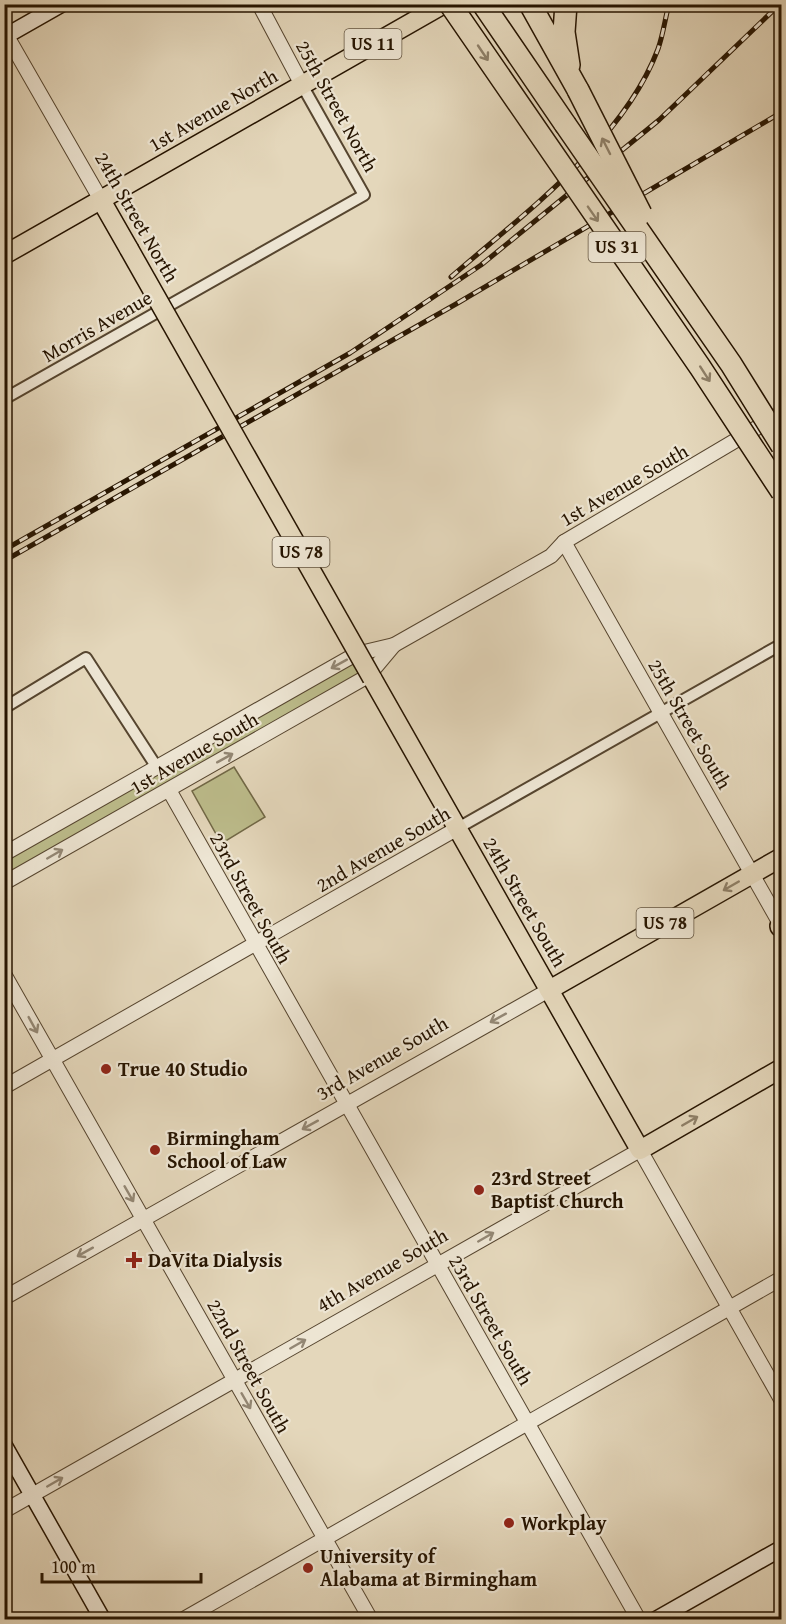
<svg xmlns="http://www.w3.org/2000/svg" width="786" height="1624" font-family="'Gentium Book Plus',serif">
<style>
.green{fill:#bcbc8b;stroke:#716846;stroke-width:1.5}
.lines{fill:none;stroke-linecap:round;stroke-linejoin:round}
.minor-casing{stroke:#56452f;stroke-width:14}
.tertiary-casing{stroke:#56452f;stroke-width:16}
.secondary-casing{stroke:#261400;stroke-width:18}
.primary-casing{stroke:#261400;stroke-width:21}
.motorway-casing{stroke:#261400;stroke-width:24}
.minor{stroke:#ede5d3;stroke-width:10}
.tertiary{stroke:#ede5d3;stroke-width:14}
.secondary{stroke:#ede5d3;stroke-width:15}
.primary{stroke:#e4d7bb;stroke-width:18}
.motorway{stroke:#e4d7bb;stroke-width:21}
.rail-casing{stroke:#261400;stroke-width:5}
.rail{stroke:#ede5d3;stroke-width:3;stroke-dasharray:9;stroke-linecap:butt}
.primary-bridge-casing{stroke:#261400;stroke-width:21;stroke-linecap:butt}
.motorway-bridge-casing{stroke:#261400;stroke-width:24;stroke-linecap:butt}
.primary-bridge{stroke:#e4d7bb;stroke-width:18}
.motorway-bridge{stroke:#e4d7bb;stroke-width:21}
.oneway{stroke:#8e7f67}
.oneway2{stroke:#938774}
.poi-dot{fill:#8f2418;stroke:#ede5d3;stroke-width:2}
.labels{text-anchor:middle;stroke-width:4.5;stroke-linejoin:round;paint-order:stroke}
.shield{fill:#ede5d3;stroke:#62533f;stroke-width:1.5}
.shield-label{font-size:18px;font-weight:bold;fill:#261400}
.street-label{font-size:20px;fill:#261400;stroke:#ede5d3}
.poi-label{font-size:20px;font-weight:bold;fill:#261400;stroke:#ede5d3;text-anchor:start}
</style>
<rect width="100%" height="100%" fill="#e4d7bb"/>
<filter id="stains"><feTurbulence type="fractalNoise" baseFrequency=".00333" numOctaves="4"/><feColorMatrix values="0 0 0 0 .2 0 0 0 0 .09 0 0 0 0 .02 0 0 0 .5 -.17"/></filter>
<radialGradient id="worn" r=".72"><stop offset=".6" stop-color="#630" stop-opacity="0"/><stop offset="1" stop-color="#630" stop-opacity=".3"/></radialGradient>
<g class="green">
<path d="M380,654L365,671L5,876L4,859L345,666Z"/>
<path d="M234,767L265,817L224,842L220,841L192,791Z"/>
</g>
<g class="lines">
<defs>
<g id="minor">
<path d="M4,399L364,195L302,85"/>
<path d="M4,708L86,658L156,766"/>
<path d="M458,828L782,644"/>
</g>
<g id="tertiary">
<path d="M259,4L302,85"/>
<path d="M4,31L101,200"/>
<path d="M564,542L782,927"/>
<path d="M169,790L639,1620"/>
<path d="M4,854L356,654L394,645L551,556L564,542L782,413"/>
<path d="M4,883L368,676L394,645"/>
<path d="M4,974L371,1620"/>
<path d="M4,1087L458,828"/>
<path d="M4,1298L549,990"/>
<path d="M4,1511L640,1150L782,1401"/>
<path d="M182,1620L782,1278"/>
</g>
<g id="secondary">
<path d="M4,37L62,4"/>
<path d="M4,1445L103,1620"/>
<path d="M655,1620L782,1548"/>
</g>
<g id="primary">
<path d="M101,200L129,249"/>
<path d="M4,255L444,4"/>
<path d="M372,678L640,1150L782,1068"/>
<path d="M549,990L782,857"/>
</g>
<g id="motorway">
<path d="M483,4L565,124"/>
<path d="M530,4L578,90"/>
<path d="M566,4L564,32L569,65"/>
<path d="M781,926H782"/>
</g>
</defs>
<use href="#minor" class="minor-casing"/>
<use href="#tertiary" class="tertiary-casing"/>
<use href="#secondary" class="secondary-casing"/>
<use href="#primary" class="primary-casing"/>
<use href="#motorway" class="motorway-casing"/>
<use href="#minor" class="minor"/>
<use href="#tertiary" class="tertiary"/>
<use href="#secondary" class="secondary"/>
<use href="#primary" class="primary"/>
<use href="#motorway" class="motorway"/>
<defs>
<g id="rail">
<path d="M451,277C523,214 623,142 658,49C663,35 665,19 669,4"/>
<path d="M4,550L350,353L481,265L659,120L780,4"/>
<path d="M4,561L456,304L782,112"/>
</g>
</defs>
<use href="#rail" class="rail-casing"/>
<use href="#rail" class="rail"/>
<defs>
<path id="primary-bridge" d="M129,249L372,678"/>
<g id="motorway-bridge">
<path d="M450,4L700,367L782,492"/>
<path d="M578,90L641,214"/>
<path d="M565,124L731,364L782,446"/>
</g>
</defs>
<use href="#primary-bridge" class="primary-bridge-casing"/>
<use href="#motorway-bridge" class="motorway-bridge-casing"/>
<use href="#primary-bridge" class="primary-bridge"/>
<use href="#motorway-bridge" class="motorway-bridge"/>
</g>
<defs><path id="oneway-shaft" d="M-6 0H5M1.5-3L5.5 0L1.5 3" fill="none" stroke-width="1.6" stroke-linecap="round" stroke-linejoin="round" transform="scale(1.5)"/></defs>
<g class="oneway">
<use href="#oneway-shaft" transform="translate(483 53) rotate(56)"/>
<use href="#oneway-shaft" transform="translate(606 146) rotate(-117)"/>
<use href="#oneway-shaft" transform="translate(593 214) rotate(55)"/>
<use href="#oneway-shaft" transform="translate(705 374) rotate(57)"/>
<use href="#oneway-shaft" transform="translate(731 886) rotate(150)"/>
<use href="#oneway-shaft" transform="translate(690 1121) rotate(-30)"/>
</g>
<g class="oneway2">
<use href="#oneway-shaft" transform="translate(339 664) rotate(151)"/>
<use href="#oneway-shaft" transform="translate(225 758) rotate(-29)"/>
<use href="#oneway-shaft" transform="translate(55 854) rotate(-30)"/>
<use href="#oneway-shaft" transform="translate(498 1018) rotate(151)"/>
<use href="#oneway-shaft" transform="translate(33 1025) rotate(61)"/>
<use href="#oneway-shaft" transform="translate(310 1125) rotate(151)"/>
<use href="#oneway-shaft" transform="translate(129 1194) rotate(60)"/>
<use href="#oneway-shaft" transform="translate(486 1237) rotate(-30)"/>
<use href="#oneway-shaft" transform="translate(85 1252) rotate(151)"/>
<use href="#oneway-shaft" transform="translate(298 1344) rotate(-30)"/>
<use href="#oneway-shaft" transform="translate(246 1401) rotate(60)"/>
<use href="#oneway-shaft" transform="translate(55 1482) rotate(-30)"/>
</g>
<g class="poi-dot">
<circle cx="106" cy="1069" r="6"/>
<circle cx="155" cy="1150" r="6"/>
<circle cx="479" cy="1190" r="6"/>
<path d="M131 1251h6v6h6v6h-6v6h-6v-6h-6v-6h6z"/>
<circle cx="509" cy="1523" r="6"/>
<circle cx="308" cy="1568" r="6"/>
</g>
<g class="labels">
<g class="shield">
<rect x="344.5" y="29" width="57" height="30" rx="4.5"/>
<rect x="588.5" y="232" width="57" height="30" rx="4.5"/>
<rect x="272.5" y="537" width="57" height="30" rx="4.5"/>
<rect x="636.5" y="908" width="57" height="30" rx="4.5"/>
</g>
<g class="shield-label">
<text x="373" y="50">US 11</text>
<text x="617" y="253">US 31</text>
<text x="301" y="558">US 78</text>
<text x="665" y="929">US 78</text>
</g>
<g class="street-label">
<text transform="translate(337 106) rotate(61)" y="7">25th Street North</text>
<text transform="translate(213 110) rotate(-30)" y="7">1st Avenue North</text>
<text transform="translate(137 217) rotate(60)" y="7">24th Street North</text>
<text transform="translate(97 326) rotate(-30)" y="7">Morris Avenue</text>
<text transform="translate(624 485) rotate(-30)" y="7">1st Avenue South</text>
<text transform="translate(690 724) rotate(60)" y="7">25th Street South</text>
<text transform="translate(194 753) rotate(-30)" y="7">1st Avenue South</text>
<text transform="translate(383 849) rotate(-30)" y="7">2nd Avenue South</text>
<text transform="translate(251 898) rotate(61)" y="7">23rd Street South</text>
<text transform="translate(525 902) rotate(60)" y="7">24th Street South</text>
<text transform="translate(382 1058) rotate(-30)" y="7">3rd Avenue South</text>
<text transform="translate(382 1270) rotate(-30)" y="7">4th Avenue South</text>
<text transform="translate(491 1320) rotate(60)" y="7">23rd Street South</text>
<text transform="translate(249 1366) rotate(61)" y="7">22nd Street South</text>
</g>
<g class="poi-label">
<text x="118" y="1076">True 40 Studio</text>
<text x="167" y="1145">Birmingham<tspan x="167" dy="23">School of Law</tspan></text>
<text x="491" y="1185">23rd Street<tspan x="491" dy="23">Baptist Church</tspan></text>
<text x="148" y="1267">DaVita Dialysis</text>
<text x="521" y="1530">Workplay</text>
<text x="320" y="1563">University of<tspan x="320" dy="23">Alabama at Birmingham</tspan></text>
</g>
</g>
<rect width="786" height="1624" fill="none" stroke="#e4d7bb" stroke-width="24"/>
<rect x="6" y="6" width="774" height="1612" fill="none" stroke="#261400" stroke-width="3"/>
<rect x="12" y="12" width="762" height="1600" fill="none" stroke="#261400" stroke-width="1.5"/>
<path d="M42 1573v9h159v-9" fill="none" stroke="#261400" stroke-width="3"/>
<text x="51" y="1573" font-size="18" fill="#261400" stroke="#ede5d3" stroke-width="4.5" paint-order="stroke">100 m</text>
<rect width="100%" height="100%" filter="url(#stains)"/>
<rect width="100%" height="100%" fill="url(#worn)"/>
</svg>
